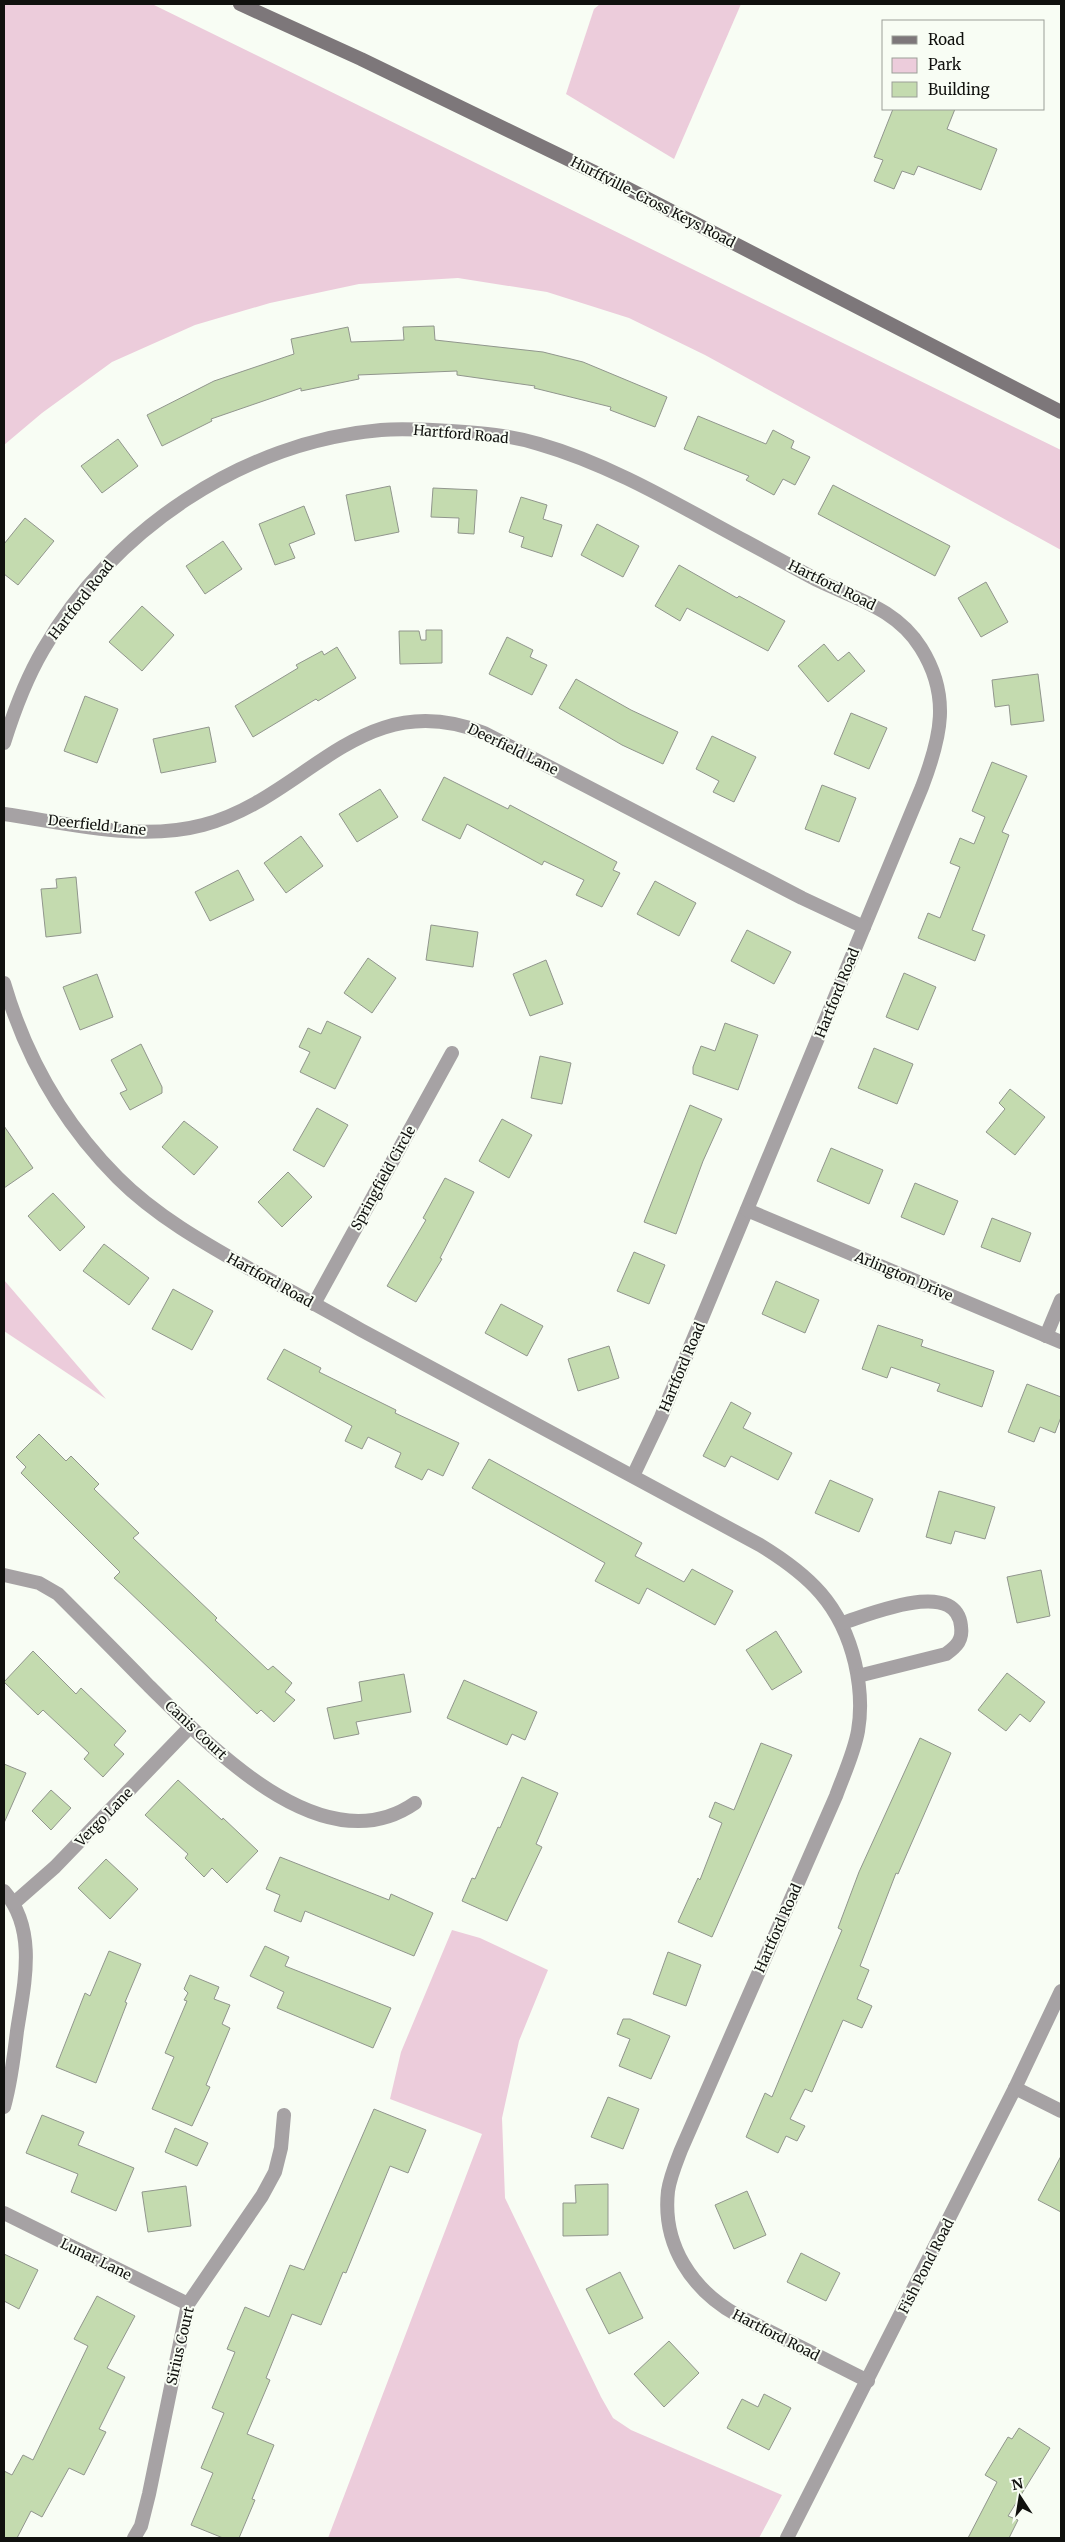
<svg xmlns="http://www.w3.org/2000/svg" width="1065" height="2542" font-family="Merriweather,serif">
<style>
.green{fill:#ecccdb}
.building{fill:#c4dbaf;stroke:#91968d}
.lines{fill:none;stroke-linecap:round;stroke-linejoin:round}
.minor{stroke:#a6a2a4;stroke-width:14}
.tertiary{stroke:#a6a2a4;stroke-width:14}
.secondary{stroke:#7d777a;stroke-width:14}
.labels{text-anchor:middle;stroke-width:4;stroke-linejoin:round;paint-order:stroke}
.street-label{font-size:14px;fill:#10110e;stroke:#f8fdf4}
</style>
<rect width="100%" height="100%" fill="#f8fdf4"/>
<g class="green">
<path d="M4,4H152L1061,450V550L705,355L629,318L547,292L458,278L359,284L270,303L195,325L112,362L42,413L4,445Z"/>
<path d="M600,4H741L674,159L566,94L594,9Z"/>
<path d="M4,1280L106,1399L4,1331Z"/>
<path d="M452,1930L480,1938L548,1970L519,2041L502,2118L505,2198L601,2397L613,2418L631,2430L782,2495L759,2538H328L482,2134L390,2099L401,2052Z"/>
</g>
<g class="building">
<path d="M893,109H955L947,129L997,149L981,190L918,166L914,175L902,171L894,189L874,181L883,160L874,157Z"/>
<path d="M434,326L435,340L543,352L583,362L667,397L655,427L610,410L611,407L534,388L535,386L457,375V371L358,375L359,379L301,391V388L211,419L212,421L162,446L147,415L214,381L294,354L291,339L348,327L351,342L404,340L403,327Z"/>
<path d="M698,416L766,444L773,430L794,441L791,448L810,457L795,485L783,479L774,495L746,480L749,476L684,449Z"/>
<path d="M118,439L138,466L102,493L81,466Z"/>
<path d="M833,485L950,546L935,576L818,514Z"/>
<path d="M390,486L399,532L355,541L346,495Z"/>
<path d="M433,488L477,490L474,534L458,533L459,518L431,517Z"/>
<path d="M521,497L547,505L543,519L562,525L552,557L521,547L524,537L509,532Z"/>
<path d="M304,506L315,534L289,544L295,558L275,565L259,524Z"/>
<path d="M25,518L54,541L18,585L4,574V544Z"/>
<path d="M597,524L639,546L623,577L581,555Z"/>
<path d="M223,541L242,569L205,594L186,566Z"/>
<path d="M679,565L737,598L739,596L785,621L768,651L687,608L680,621L655,606Z"/>
<path d="M986,582L1008,622L981,637L958,598Z"/>
<path d="M142,606L174,635L142,671L109,642Z"/>
<path d="M426,630H442V663L400,664L399,631H419L421,640H426Z"/>
<path d="M507,637L533,650L530,657L547,665L532,695L489,674Z"/>
<path d="M824,644L838,661L849,652L865,671L828,702L798,666Z"/>
<path d="M337,647L356,678L318,701L316,699L253,737L235,706L298,668L296,665L322,651L324,655Z"/>
<path d="M1038,674L1044,721L1011,725L1009,705L995,707L992,680Z"/>
<path d="M576,679L631,710L678,732L663,764L622,745L559,708Z"/>
<path d="M85,696L118,709L97,763L64,751Z"/>
<path d="M851,713L887,728L869,769L834,754Z"/>
<path d="M209,727L216,762L161,773L153,739Z"/>
<path d="M712,736L756,757L734,802L713,792L719,781L696,769Z"/>
<path d="M992,762L1027,776L1002,832L1009,835L972,930L985,935L975,961L918,938L928,913L940,918L960,867L950,863L960,838L974,844L985,817L972,811Z"/>
<path d="M444,777L508,809L510,805L617,862L613,870L620,873L602,907L576,895L584,880L544,861L542,865L467,824L460,839L422,820Z"/>
<path d="M822,785L856,798L839,842L805,829Z"/>
<path d="M380,789L398,817L357,842L339,814Z"/>
<path d="M301,836L323,866L286,893L264,863Z"/>
<path d="M238,870L254,900L210,921L195,892Z"/>
<path d="M76,877L81,933L46,937L41,889L57,888L56,879Z"/>
<path d="M655,881L696,903L679,936L637,914Z"/>
<path d="M431,925L478,932L473,967L426,960Z"/>
<path d="M747,930L791,952L774,984L731,961Z"/>
<path d="M368,958L396,978L372,1013L344,993Z"/>
<path d="M546,960L563,1004L530,1016L513,974Z"/>
<path d="M904,973L936,987L918,1030L886,1017Z"/>
<path d="M97,974L113,1017L80,1030L63,987Z"/>
<path d="M327,1021L361,1037L335,1089L300,1072L310,1052L299,1047L308,1028L321,1034Z"/>
<path d="M725,1023L758,1035L738,1090L693,1074V1067L701,1046L715,1051Z"/>
<path d="M141,1044L162,1087V1093L130,1110L120,1093L127,1090L111,1060Z"/>
<path d="M874,1048L913,1064L897,1104L858,1088Z"/>
<path d="M540,1056L571,1063L562,1104L531,1098Z"/>
<path d="M1010,1089L1045,1117L1015,1155L986,1132L1005,1109L999,1103Z"/>
<path d="M690,1105L722,1119L703,1161L676,1234L644,1222Z"/>
<path d="M317,1108L348,1125L324,1167L293,1150Z"/>
<path d="M502,1119L532,1135L509,1178L479,1161Z"/>
<path d="M184,1121L218,1147L194,1175L162,1147Z"/>
<path d="M4,1126L33,1168L4,1188Z"/>
<path d="M831,1148L883,1170L869,1204L817,1181Z"/>
<path d="M288,1172L312,1197L282,1227L258,1202Z"/>
<path d="M445,1178L474,1192L440,1258L442,1259L416,1302L387,1286L426,1220L423,1218Z"/>
<path d="M915,1183L958,1201L944,1235L901,1217Z"/>
<path d="M53,1193L85,1227L60,1251L28,1216Z"/>
<path d="M992,1218L1031,1233L1020,1262L981,1247Z"/>
<path d="M104,1244L149,1278L129,1305L83,1271Z"/>
<path d="M634,1252L665,1265L649,1304L617,1291Z"/>
<path d="M776,1281L819,1300L805,1333L762,1314Z"/>
<path d="M173,1289L213,1311L192,1350L152,1329Z"/>
<path d="M501,1304L543,1326L527,1356L485,1333Z"/>
<path d="M878,1325L923,1340L921,1346L994,1371L982,1407L937,1391L940,1384L891,1367L887,1378L862,1369Z"/>
<path d="M609,1346L619,1378L578,1391L568,1359Z"/>
<path d="M284,1349L321,1368L319,1372L396,1410L395,1413L459,1443L443,1476L428,1469L422,1480L395,1467L401,1453L368,1437L362,1449L345,1441L352,1426L267,1379Z"/>
<path d="M1027,1384L1061,1397V1417L1055,1433L1040,1427L1034,1442L1008,1432Z"/>
<path d="M731,1402L751,1413L743,1428L792,1453L778,1480L731,1456L725,1467L703,1456Z"/>
<path d="M39,1434L66,1461L71,1456L99,1484L94,1489L139,1533L133,1538L217,1618L215,1620L268,1670L273,1666L292,1683L285,1692L295,1700L274,1722L261,1710L257,1714L122,1585L114,1578L120,1572L21,1473L26,1467L16,1457Z"/>
<path d="M489,1459L642,1543L635,1556L684,1582L692,1569L733,1591L715,1625L647,1588L639,1604L595,1581L605,1563L472,1488Z"/>
<path d="M830,1480L873,1499L859,1532L815,1513Z"/>
<path d="M939,1491L995,1507L985,1539L955,1531L951,1544L926,1537Z"/>
<path d="M1041,1570L1050,1616L1017,1623L1007,1577Z"/>
<path d="M776,1631L802,1672L772,1690L746,1650Z"/>
<path d="M33,1651L76,1694L81,1688L126,1731L114,1745L124,1754L103,1777L84,1759L89,1753L43,1710L38,1715L4,1682Z"/>
<path d="M1007,1673L1045,1702L1030,1722L1020,1714L1006,1731L978,1710Z"/>
<path d="M404,1674L411,1712L356,1722L359,1734L334,1739L327,1708L362,1701L359,1682Z"/>
<path d="M464,1680L537,1712L525,1740L512,1734L507,1745L447,1718Z"/>
<path d="M920,1738L951,1753L898,1874L896,1873L860,1966L869,1970L857,1999L872,2006L862,2028L843,2020L812,2092L805,2089L790,2119L805,2126L797,2141L786,2136L778,2153L746,2137L765,2093L772,2097L842,1930L838,1928L859,1872Z"/>
<path d="M761,1743L792,1755L712,1937L678,1922L698,1878L700,1880L722,1823L709,1817L715,1802L734,1810Z"/>
<path d="M4,1764L26,1773L4,1823Z"/>
<path d="M522,1777L558,1793L536,1844L542,1847L507,1921L462,1901L472,1878L475,1879L498,1827L500,1828Z"/>
<path d="M178,1780L222,1820L223,1818L258,1851L227,1883L212,1868L204,1877L185,1858L188,1854L145,1815Z"/>
<path d="M51,1790L71,1808L51,1830L32,1811Z"/>
<path d="M280,1857L389,1900L391,1894L433,1913L414,1956L305,1911L301,1922L274,1911L280,1895L266,1889Z"/>
<path d="M106,1859L138,1889L110,1919L78,1888Z"/>
<path d="M265,1946L289,1957L285,1966L391,2008L373,2048L277,2008L284,1992L250,1976Z"/>
<path d="M109,1951L141,1964L125,2002L127,2003L96,2083L56,2067L85,1993L90,1996Z"/>
<path d="M668,1952L701,1965L686,2006L653,1994Z"/>
<path d="M190,1975L219,1987L214,1999L230,2005L222,2024L230,2028L206,2085L210,2087L192,2126L152,2109L174,2057L165,2053L187,2001L184,2000L188,1993L184,1989Z"/>
<path d="M623,2019H630L670,2036L651,2079L619,2066L630,2039L617,2034Z"/>
<path d="M608,2097L639,2109L623,2149L591,2137Z"/>
<path d="M374,2109L426,2130L408,2173L390,2166L346,2273L343,2272L321,2325L292,2314L266,2378L270,2380L247,2434L274,2445L252,2499L255,2500L239,2538H223L191,2525L213,2473L201,2468L224,2413L212,2408L235,2352L227,2349L245,2307L269,2317L290,2265L304,2270Z"/>
<path d="M42,2115L84,2132L78,2145L134,2168L116,2211L71,2192L78,2174L26,2153Z"/>
<path d="M175,2128L208,2143L197,2166L165,2152Z"/>
<path d="M1061,2156V2212L1038,2200Z"/>
<path d="M608,2184V2235L563,2236V2203H576L575,2185Z"/>
<path d="M186,2186L191,2226L148,2232L142,2192Z"/>
<path d="M747,2191L766,2235L734,2249L715,2205Z"/>
<path d="M801,2253L840,2273L826,2301L787,2282Z"/>
<path d="M4,2254L38,2270L19,2309L4,2301Z"/>
<path d="M620,2272L643,2318L609,2334L586,2289Z"/>
<path d="M97,2296L135,2316L107,2368L125,2377L99,2429L106,2432L84,2475L69,2468L42,2517L31,2511L17,2538H4V2471L12,2475L23,2455L33,2460L88,2346L74,2339Z"/>
<path d="M669,2341L699,2373L664,2407L634,2374Z"/>
<path d="M764,2394L791,2408L769,2450L727,2428L742,2399L758,2407Z"/>
<path d="M1019,2428L1050,2448L1008,2516L1018,2520L1009,2538H968L997,2482L985,2475L1008,2437L1012,2439Z"/>
</g>
<g class="lines">
<g class="minor">
<path d="M4,743C14,711 26,679 43,650C112,530 243,442 381,430C405,428 428,430 451,431C481,433 510,435 539,444C612,465 678,505 745,541C769,554 793,567 817,580C856,599 897,609 921,648C951,696 941,737 922,787L661,1417L633,1476"/>
<path d="M4,814C68,823 139,842 203,825C307,798 361,684 484,733L802,898L864,927"/>
<path d="M4,983C26,1058 63,1123 118,1178C156,1216 204,1243 250,1269C287,1289 324,1309 361,1330C494,1401 627,1473 760,1545C809,1575 841,1604 855,1663C860,1685 862,1708 858,1731C854,1753 844,1774 836,1796L681,2150C676,2163 670,2177 668,2191C662,2245 692,2290 737,2315L868,2381"/>
<path d="M747,1210L1061,1342"/>
<path d="M314,1304L452,1053"/>
<path d="M1046,1336L1061,1300"/>
<path d="M4,1575L39,1583L58,1594C88,1624 119,1655 149,1686C209,1745 323,1867 415,1803"/>
<path d="M842,1623C869,1615 956,1577 961,1626C963,1640 957,1646 946,1654L858,1676"/>
<path d="M4,1891C38,1930 24,1985 17,2031C14,2057 11,2082 4,2107"/>
<path d="M14,1903L55,1867L190,1727"/>
<path d="M1015,2088L1061,2111"/>
<path d="M4,2213L188,2304"/>
<path d="M134,2538L141,2526L149,2494L188,2304L262,2196L275,2172L281,2148L284,2115"/>
</g>
<path class="tertiary" d="M787,2538L1015,2088L1061,1991"/>
<path class="secondary" d="M240,4L361,59L615,182L1061,412"/>
</g>
<g class="labels">
<g class="street-label">
<text transform="translate(653 202) rotate(27)" y="5">Hurffville-Cross Keys Road</text>
<text transform="translate(461 434) rotate(5)" y="5">Hartford Road</text>
<text transform="translate(832 585) rotate(26)" y="5">Hartford Road</text>
<text transform="translate(81 600) rotate(-52)" y="5">Hartford Road</text>
<text transform="translate(513 749) rotate(26)" y="5">Deerfield Lane</text>
<text transform="translate(97 825) rotate(6)" y="5">Deerfield Lane</text>
<text transform="translate(837 993) rotate(-68)" y="5">Hartford Road</text>
<text transform="translate(383 1178) rotate(-61)" y="5">Springfield Circle</text>
<text transform="translate(904 1276) rotate(23)" y="5">Arlington Drive</text>
<text transform="translate(270 1280) rotate(29)" y="5">Hartford Road</text>
<text transform="translate(682 1367) rotate(-67)" y="5">Hartford Road</text>
<text transform="translate(196 1730) rotate(43)" y="5">Canis Court</text>
<text transform="translate(104 1817) rotate(-46)" y="5">Vergo Lane</text>
<text transform="translate(778 1928) rotate(-66)" y="5">Hartford Road</text>
<text transform="translate(96 2259) rotate(26)" y="5">Lunar Lane</text>
<text transform="translate(926 2266) rotate(-63)" y="5">Fish Pond Road</text>
<text transform="translate(776 2335) rotate(27)" y="5">Hartford Road</text>
<text transform="translate(180 2346) rotate(-77)" y="5">Sirius Court</text>
</g>
</g>
<rect width="1065" height="2542" fill="none" stroke="#10110e" stroke-width="10"/>
<rect x="882" y="20" width="162" height="90" fill="#f8fdf4" stroke="#9b9f98"/>
<rect x="892" y="36" width="25" height="8" fill="#7d777a" stroke="#9b9f98"/>
<text x="928" y="45" font-size="15" fill="#10110e">Road</text>
<rect x="892" y="58" width="25" height="15" fill="#ecccdb" stroke="#9b9f98"/>
<text x="928" y="70" font-size="15" fill="#10110e">Park</text>
<rect x="892" y="82" width="25" height="15" fill="#c4dbaf" stroke="#9b9f98"/>
<text x="928" y="95" font-size="15" fill="#10110e">Building</text>
<g transform="translate(1020 2497) rotate(348)" stroke="#f8fdf4" stroke-width="4" paint-order="stroke">
<path d="M0-4L9 19L0 12L-9 19Z" fill="#10110e"/>
<text y="-8" font-size="14" font-weight="bold" text-anchor="middle" fill="#10110e">N</text>
</g>
</svg>
